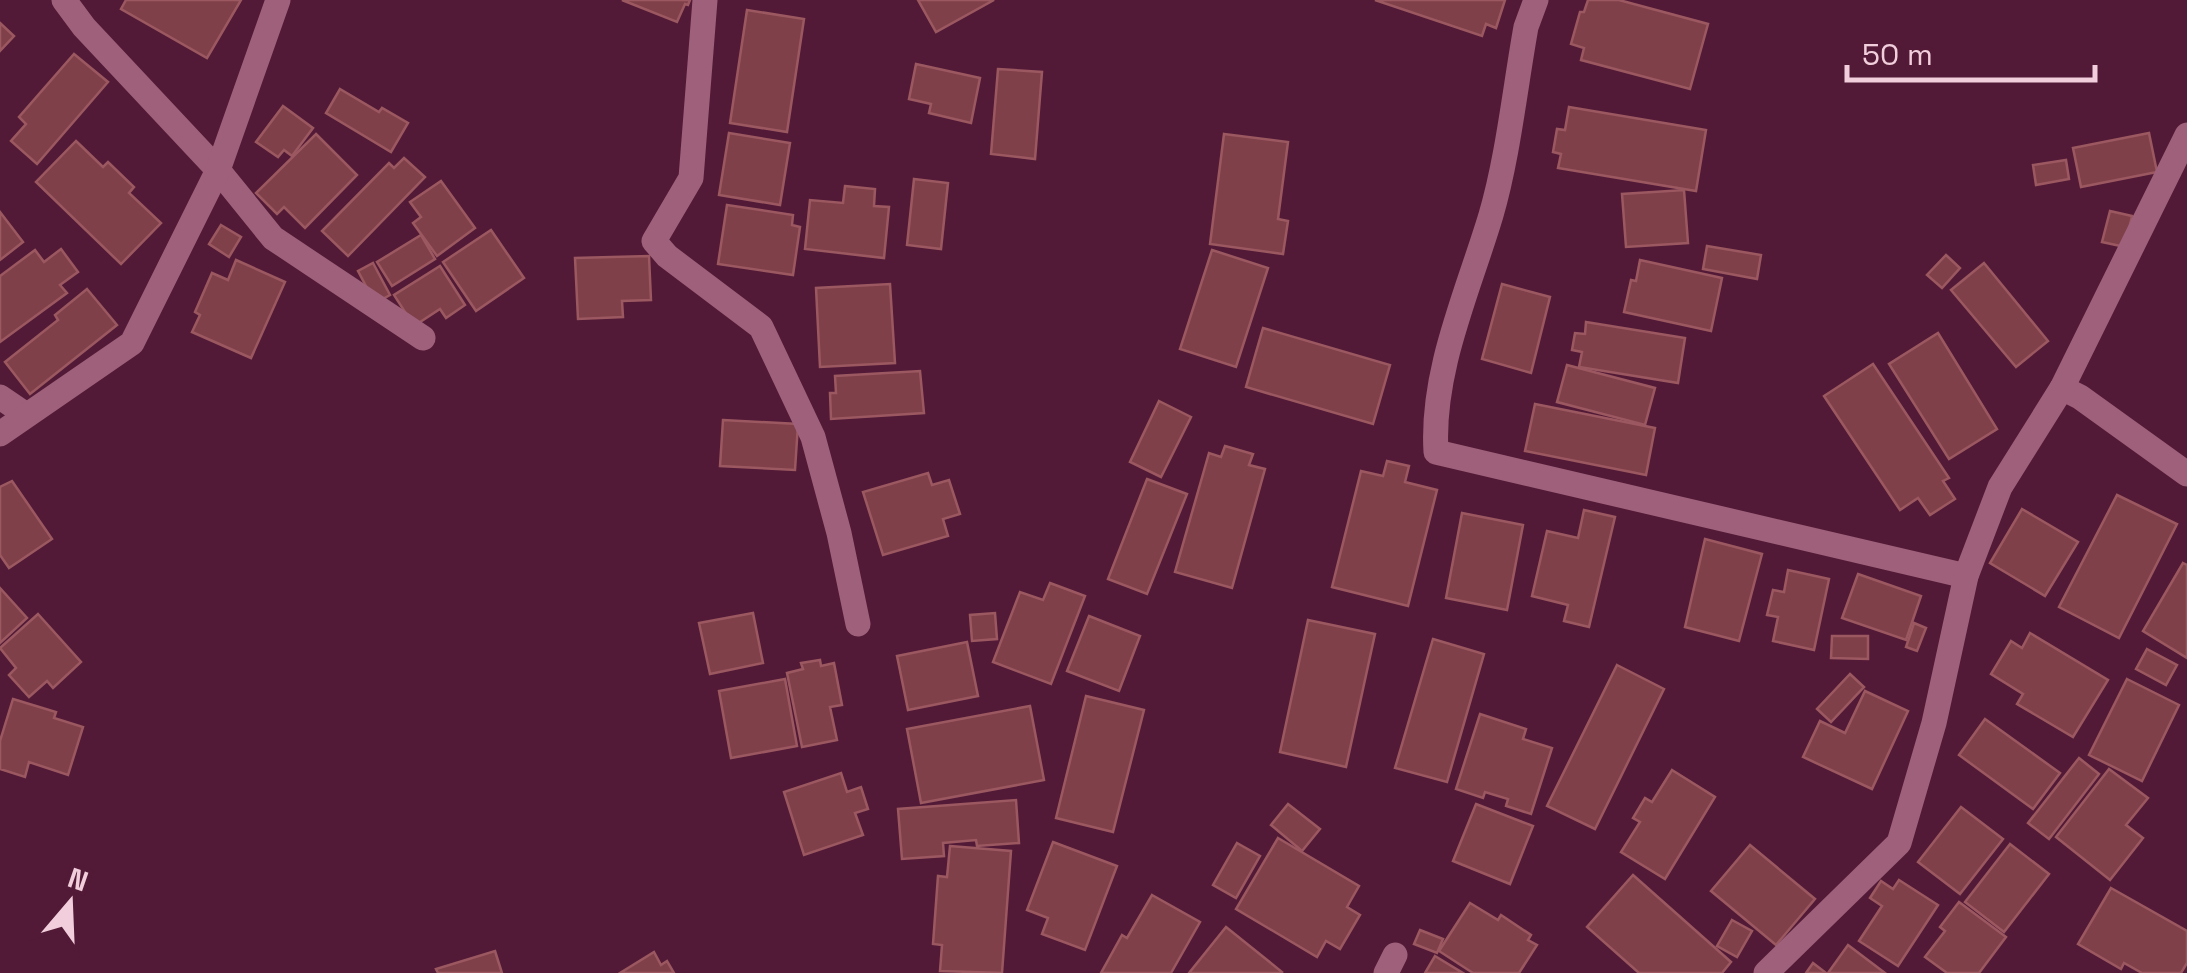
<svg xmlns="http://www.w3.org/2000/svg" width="2187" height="973" font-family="'Space Grotesk',sans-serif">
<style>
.building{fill:#804049;stroke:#9b5860;stroke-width:2.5}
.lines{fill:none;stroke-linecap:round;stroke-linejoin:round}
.minor{stroke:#9f607b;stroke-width:25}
</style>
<rect width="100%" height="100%" fill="#521a36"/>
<g class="building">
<path d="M126,0H241L207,58L121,9Z"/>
<path d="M622,0H690L688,5L685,4L677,22Z"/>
<path d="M918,0H994L936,32Z"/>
<path d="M1375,0H1505L1496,28L1486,24L1482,36Z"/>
<path d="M1588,0H1619L1708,24L1690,89L1581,60L1584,48L1571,44L1580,12H1584Z"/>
<path d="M747,10L804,19L787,132L730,123Z"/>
<path d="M0,23L14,36L0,51Z"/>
<path d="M74,54L108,82L37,164L11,141L26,124L19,117Z"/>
<path d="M916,64L980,78L971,123L929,113L931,104L909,99Z"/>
<path d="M998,69L1042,72L1035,159L991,154Z"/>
<path d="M340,89L379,112L382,108L408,123L391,152L326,113Z"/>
<path d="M283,106L313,128L292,156L284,150L278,157L256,142Z"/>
<path d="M1569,107L1706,130L1696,191L1558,168L1561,154L1553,152L1557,129L1565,130Z"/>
<path d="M729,133L790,143L780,205L719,195Z"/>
<path d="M2149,133L2157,172L2081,187L2073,148Z"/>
<path d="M316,134L357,175L305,228L284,207L277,214L256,193Z"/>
<path d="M1224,134L1288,142L1278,219L1288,221L1283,254L1210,244Z"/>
<path d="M76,141L103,167L108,162L134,187L129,193L161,223L121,264L36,182Z"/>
<path d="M404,158L425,177L348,256L322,231L389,163L394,168Z"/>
<path d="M2066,160L2069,179L2036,185L2033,165Z"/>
<path d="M914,179L948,183L941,249L907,245Z"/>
<path d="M441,181L475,228L437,256L413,223L421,217L410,202Z"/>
<path d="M845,186L875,189L874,206L889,207L884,258L805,249L810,200L843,203Z"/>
<path d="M1684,190L1688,243L1626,247L1622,194Z"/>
<path d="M727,205L793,215L792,225L800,227L793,275L718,264Z"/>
<path d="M2110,211L2132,216L2125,247L2102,242Z"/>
<path d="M0,212L23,242L0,260Z"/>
<path d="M221,225L241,237L229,257L209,244Z"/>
<path d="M491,230L524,278L476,311L443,262Z"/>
<path d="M421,235L435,259L392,286L377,262Z"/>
<path d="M1707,246L1761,255L1757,279L1703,269Z"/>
<path d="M61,249L78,272L60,285L67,293L0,342V276L35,250L44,262Z"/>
<path d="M1212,250L1268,268L1236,367L1180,349Z"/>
<path d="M1946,255L1960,268L1942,288L1927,275Z"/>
<path d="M649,256L651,300L622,301L623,317L578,319L575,258Z"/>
<path d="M236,260L285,282L251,358L192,332L200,315L195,312L212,273L228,280Z"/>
<path d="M1640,260L1722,278L1711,331L1624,312L1631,280L1636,281Z"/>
<path d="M373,263L390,295L375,303L358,271Z"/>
<path d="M1984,263L2048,341L2016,367L1951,290Z"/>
<path d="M440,266L465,305L446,318L440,309L414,326L394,295Z"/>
<path d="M890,284L895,363L820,367L816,288Z"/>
<path d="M1502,284L1550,297L1531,373L1482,359Z"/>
<path d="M87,289L117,325L30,394L5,362L58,320L55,315Z"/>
<path d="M1586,322L1685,338L1678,383L1579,367L1582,352L1572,350L1575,333L1585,334Z"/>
<path d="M1263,328L1390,365L1373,424L1246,387Z"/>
<path d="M1938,333L1997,429L1949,459L1889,364Z"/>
<path d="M1873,364L1949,478L1943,481L1955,499L1930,515L1918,498L1900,510L1824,396Z"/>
<path d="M1567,365L1655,388L1645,425L1557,402Z"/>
<path d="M920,371L924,413L831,419L830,393H836L835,376Z"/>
<path d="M1159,401L1191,417L1161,477L1130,462Z"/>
<path d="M1535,404L1655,428L1646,475L1525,451Z"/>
<path d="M723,420L798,424L795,470L720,466Z"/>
<path d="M1225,446L1253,454L1249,465L1265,469L1232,588L1175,572L1209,453L1221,457Z"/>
<path d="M1387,461L1409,466L1405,482L1437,490L1408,606L1332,587L1361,471L1383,476Z"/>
<path d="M928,473L932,485L949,480L960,514L943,519L948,536L883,555L863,492Z"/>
<path d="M1147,479L1187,494L1147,594L1108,579Z"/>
<path d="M12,481L52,539L9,568L0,555V487Z"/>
<path d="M2117,495L2177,524L2119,638L2059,607Z"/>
<path d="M2022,509L2078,542L2045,596L1990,563Z"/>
<path d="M1584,510L1615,517L1589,627L1564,621L1568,605L1532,596L1547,531L1578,538Z"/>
<path d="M1462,513L1523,525L1507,610L1446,598Z"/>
<path d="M1705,539L1762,554L1739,641L1685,627Z"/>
<path d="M2183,563L2187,565V658L2143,631Z"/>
<path d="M1788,570L1829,579L1814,650L1773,641L1778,617L1767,615L1773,590L1784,592Z"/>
<path d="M1858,574L1921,596L1906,640L1842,618Z"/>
<path d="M1050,583L1085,596L1051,684L993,662L1020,592L1043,600Z"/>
<path d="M0,588L27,618L0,643Z"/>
<path d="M753,613L763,663L710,674L699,623Z"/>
<path d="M995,613L997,639L972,641L970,615Z"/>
<path d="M38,614L81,662L53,688L47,681L29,697L9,675L16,668L0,648Z"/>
<path d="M1089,616L1140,636L1119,691L1067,671Z"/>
<path d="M1308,620L1375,634L1346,767L1280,752Z"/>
<path d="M1914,623L1926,628L1917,651L1906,647Z"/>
<path d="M2030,633L2108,680L2073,737L2017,704L2023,694L1991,674L2011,641L2022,648Z"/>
<path d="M1832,636H1868V659L1831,658Z"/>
<path d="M1433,639L1484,654L1447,782L1395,768Z"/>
<path d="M967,642L978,696L908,710L897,656Z"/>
<path d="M2147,649L2177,665L2166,685L2136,669Z"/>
<path d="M820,660L821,666L834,663L842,705L830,707L837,740L802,747L787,673L803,669L801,663Z"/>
<path d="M1617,665L1664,689L1595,829L1547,806Z"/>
<path d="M1850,674L1864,687L1831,722L1817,709Z"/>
<path d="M785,679L797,746L731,758L719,691Z"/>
<path d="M2127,679L2179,705L2142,781L2089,755Z"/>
<path d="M1865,691L1908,711L1872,789L1803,757L1820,721L1845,733Z"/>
<path d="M1086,696L1144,710L1113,832L1056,818Z"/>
<path d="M13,699L56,712L54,718L83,727L68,775L29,762L25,777L0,769V741Z"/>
<path d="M1030,706L1044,780L921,803L907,729Z"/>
<path d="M1480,714L1526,729L1523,739L1552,748L1531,814L1506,806L1508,799L1485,792L1483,798L1456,789Z"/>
<path d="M1985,719L2060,773L2033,809L1959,755Z"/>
<path d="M2079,758L2099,774L2049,839L2028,823Z"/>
<path d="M2109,769L2148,798L2126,825L2143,838L2110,880L2056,837Z"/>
<path d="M1672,770L1715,797L1665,879L1621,852L1640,822L1633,818L1645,798L1652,802Z"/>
<path d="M841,773L847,792L861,787L868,809L855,813L863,835L804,855L784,792Z"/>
<path d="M1016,800L1019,843L977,846L976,840L943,843L944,856L902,859L898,809Z"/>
<path d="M1288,804L1320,829L1302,851L1271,825Z"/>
<path d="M1476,804L1533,826L1510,884L1453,861Z"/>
<path d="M1961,807L2003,839L1960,894L1918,862Z"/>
<path d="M1278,838L1359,886L1347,907L1360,915L1340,949L1326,941L1317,957L1236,909Z"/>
<path d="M1053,842L1117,866L1085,950L1042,934L1048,918L1027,910Z"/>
<path d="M1237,843L1260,856L1236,898L1213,885Z"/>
<path d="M2010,844L2049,874L2004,932L1965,902Z"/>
<path d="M1750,845L1815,899L1776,945L1711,891Z"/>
<path d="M950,846L1011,851L1002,973L940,971L942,945L933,944L938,876L947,877Z"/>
<path d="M1633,875L1731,962L1722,973H1639L1587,927Z"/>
<path d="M1899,880L1938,905L1898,966L1859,941L1882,906L1870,898L1881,881L1893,889Z"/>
<path d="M2111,888L2187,931V963L2181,973H2142L2124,963L2121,969L2078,944Z"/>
<path d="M1152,895L1200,922L1171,973H1101L1122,935L1127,938Z"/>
<path d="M1959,902L2006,937L1979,973H1947L1925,957L1945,931L1940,927Z"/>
<path d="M1470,903L1498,920L1501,915L1531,935L1528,940L1537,945L1519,973H1473L1439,951Z"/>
<path d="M1732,920L1752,931L1737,957L1717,946Z"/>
<path d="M1226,927L1282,972L1281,973H1189Z"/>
<path d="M1420,930L1443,939L1437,953L1414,944Z"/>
<path d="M1848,945L1885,973H1828Z"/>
<path d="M495,951L502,973H438L436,969Z"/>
<path d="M654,952L661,965L667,961L674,973H620Z"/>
<path d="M1435,956L1463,973H1425Z"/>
<path d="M1813,963L1826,973H1806Z"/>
</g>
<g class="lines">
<g class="minor">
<path d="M64,0L84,27L218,170L273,238L423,338"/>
<path d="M705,0L691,178L654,241L667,256L761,327L813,437L839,533L858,624"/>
<path d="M1536,0L1526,27C1515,88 1508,157 1491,215C1468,292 1431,371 1436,452L1966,576"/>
<path d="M2062,388L2080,397L2187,474"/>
<path d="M0,397L25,414"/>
<path d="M0,434L132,343L218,170L278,0"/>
<path d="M1386,973L1395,955"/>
<path d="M1766,973L1899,843L1934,723L1966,576L2000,487L2062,388L2187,135"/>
</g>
</g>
<g transform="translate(70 903) rotate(19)" stroke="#521a36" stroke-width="8" paint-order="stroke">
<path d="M0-8L18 38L0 25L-18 38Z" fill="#f2cedc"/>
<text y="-15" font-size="28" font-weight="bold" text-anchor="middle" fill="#f2cedc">N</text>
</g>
<path d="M1847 65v15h248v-15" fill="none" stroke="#f2cedc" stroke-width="5"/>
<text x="1862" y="65" font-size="30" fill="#f2cedc" stroke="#521a36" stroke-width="8" paint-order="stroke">50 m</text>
</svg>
